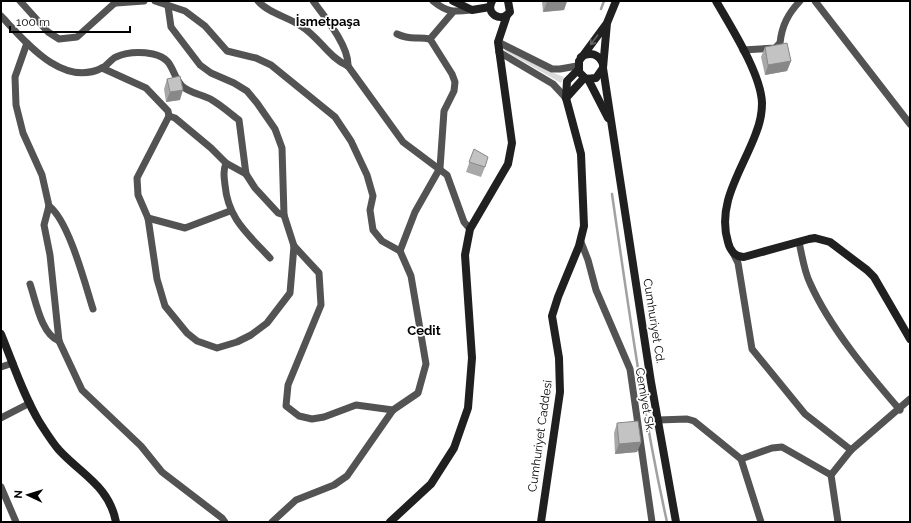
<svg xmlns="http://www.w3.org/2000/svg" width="911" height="523" font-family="Raleway,sans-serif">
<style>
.green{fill:#dadada}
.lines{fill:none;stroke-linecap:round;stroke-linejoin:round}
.stream{stroke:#a1a1a1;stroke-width:2.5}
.street{stroke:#535353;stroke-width:7}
.secondary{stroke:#202020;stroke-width:8}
.wall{fill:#a8a8a8}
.shaded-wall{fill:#888}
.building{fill:#c3c3c3;stroke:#888}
.oneway{stroke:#636363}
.labels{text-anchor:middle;stroke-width:3.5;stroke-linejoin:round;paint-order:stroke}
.street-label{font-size:12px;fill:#000;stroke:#fff}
.neighbourhood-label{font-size:13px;font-weight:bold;fill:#000;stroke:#fff}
</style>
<rect width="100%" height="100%" fill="#fff"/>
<path class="green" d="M505,49L546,70L564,77L561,83L505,51Z"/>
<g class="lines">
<g class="stream">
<path d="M601,9L604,1"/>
<path d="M612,194C628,304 643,414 667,522"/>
</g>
<g class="street">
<path d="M20,1L48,32L59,39L77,37L117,1"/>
<path d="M155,1L185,11L205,26L227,51L256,58L271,65L335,117L351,141L367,175L373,196L370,210L373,230L382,241L400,251L411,276L426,364L418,393L393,410L347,476L334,485L296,500L272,522"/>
<path d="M258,1C268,13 288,17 301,26C319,37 328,57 348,66L403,142L447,175L464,222L470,229"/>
<path d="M313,1C325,17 349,46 348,66"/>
<path d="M433,1C448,13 454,12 472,10"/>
<path d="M815,1L910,124"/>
<path d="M116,3L144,1"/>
<path d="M168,6L171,27L200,65L211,73L234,83L247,91L257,103L275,129L282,148L284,215L294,246L290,293L267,323L251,335L237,342L217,348L197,341L187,333L165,306L157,279L148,218L138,195L137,178L169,116"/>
<path d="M1,16C25,41 62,88 102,68C107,66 111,59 116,57C127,52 142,52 153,54C175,59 170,73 182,86C189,93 204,95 212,100C222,106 231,114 239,120L246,174L255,188L278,213L284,215"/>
<path d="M397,34C412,41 416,36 430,39"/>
<path d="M498,42L552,69H560L577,66"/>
<path d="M27,43L15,77L16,105L23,133L42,175L49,206L44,225L50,255L59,341L82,390L141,446L162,472L222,518L225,522"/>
<path d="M743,50L775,48L780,43C782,25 788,14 800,1"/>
<path d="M499,52L553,84L566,98"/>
<path d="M102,68L146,88L168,111L169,116L175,118L211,148L226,163L246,174"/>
<path d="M226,163C223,171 224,177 225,185C228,219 248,234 270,258"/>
<path d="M49,206C69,221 85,284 93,309"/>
<path d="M148,218L185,228L230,211"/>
<path d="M581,242L588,260L596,290L630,369L652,522"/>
<path d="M799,242C802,255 804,271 810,283C830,328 868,373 900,410"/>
<path d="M294,246L319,273L321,305L288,385L286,406L299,416L312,419L324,417L356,405L393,410"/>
<path d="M400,251L415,212L440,168L444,111L454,91L455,82L452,74L430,39L453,12"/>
<path d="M733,253L738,263L752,349L805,414L851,450"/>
<path d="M30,284C36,301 41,334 59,341"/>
<path d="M1,367L13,363"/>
<path d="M1,418L30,403"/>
<path d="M658,420L687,419L694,421L741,459L761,522"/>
<path d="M741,459L772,448L782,447L831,475"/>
<path d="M1,487L16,522"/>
<path d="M838,522L831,475L851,450L910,399"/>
</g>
<g class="secondary">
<path d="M453,1L472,10L490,7"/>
<path d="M492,1C485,14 501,23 510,12L508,1"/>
<path d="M716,1C731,27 761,74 762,103C762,114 760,123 756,133C743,169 716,203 728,242C730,251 736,257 744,257L809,239L815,238L830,242L867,270L874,277L910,339"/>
<path d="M607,23L603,68L596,78L586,79L579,72V61L607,23L616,1"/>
<path d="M581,57C590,51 599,54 603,64"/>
<path d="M603,68L651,382L676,522"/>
<path d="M588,79L608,118"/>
<path d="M566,98L584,78"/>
<path d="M1,334C13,363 23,395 40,423C46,432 52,442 59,450C82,475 109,486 116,522"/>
<path d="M390,522L431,484L454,448L468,408L472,358L465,255L470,229L508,164L512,143L498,42L507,15"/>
<path d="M541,522L560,392L559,358L552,316L558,297L579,246L584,226L581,154L566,98L567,81L578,70"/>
</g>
</g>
<g class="wall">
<path d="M542,1H567L564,10L543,12Z"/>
<path d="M765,47L791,61L787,71L765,75L761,57Z"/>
<path d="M167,79L180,100L166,102L164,89Z"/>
<path d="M474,149L485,167L481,177L466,172Z"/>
<path d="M617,423L641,442L637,452L615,454L614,433Z"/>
</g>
<g class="shaded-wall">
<path d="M559,1H567L564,10L543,12L547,2Z"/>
<path d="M791,61L787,71L765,75L768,65Z"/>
<path d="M183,90L180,100L166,102L170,92Z"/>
<path d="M641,442L637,452L615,454L619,444Z"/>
</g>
<g class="building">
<path d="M547,1H559L547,2Z"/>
<path d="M787,43L791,61L768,65L765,47Z"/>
<path d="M180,76L183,90L170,92L167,79Z"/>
<path d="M474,149L488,157L485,167L469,162Z"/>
<path d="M638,421L641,442L619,444L617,423Z"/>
</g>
<defs><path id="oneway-shaft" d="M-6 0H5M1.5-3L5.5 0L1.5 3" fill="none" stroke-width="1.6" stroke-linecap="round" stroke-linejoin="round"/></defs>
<use class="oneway" href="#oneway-shaft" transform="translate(594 40) rotate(127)"/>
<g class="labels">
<g class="street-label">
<text transform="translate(654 321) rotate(81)" y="4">Cumhuriyet Cd.</text>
<text transform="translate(645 400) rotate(80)" y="4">Cemiyet Sk.</text>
<text transform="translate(540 436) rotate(-82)" y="4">Cumhuriyet Caddesi</text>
</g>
<g class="neighbourhood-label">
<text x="328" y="26">İsmetpaşa</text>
<text x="424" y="335">Cedit</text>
</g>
</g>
<rect width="911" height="523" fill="none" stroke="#000000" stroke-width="4"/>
<g transform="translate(28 495) rotate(274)" stroke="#ffffff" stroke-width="3" paint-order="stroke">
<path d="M0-3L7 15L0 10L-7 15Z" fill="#000000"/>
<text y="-6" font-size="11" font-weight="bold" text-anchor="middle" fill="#000000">N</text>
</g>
<path d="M10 26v6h120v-6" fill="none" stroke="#000000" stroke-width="2"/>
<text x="16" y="26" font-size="12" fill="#000000" stroke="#ffffff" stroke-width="3" paint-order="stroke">100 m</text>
</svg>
